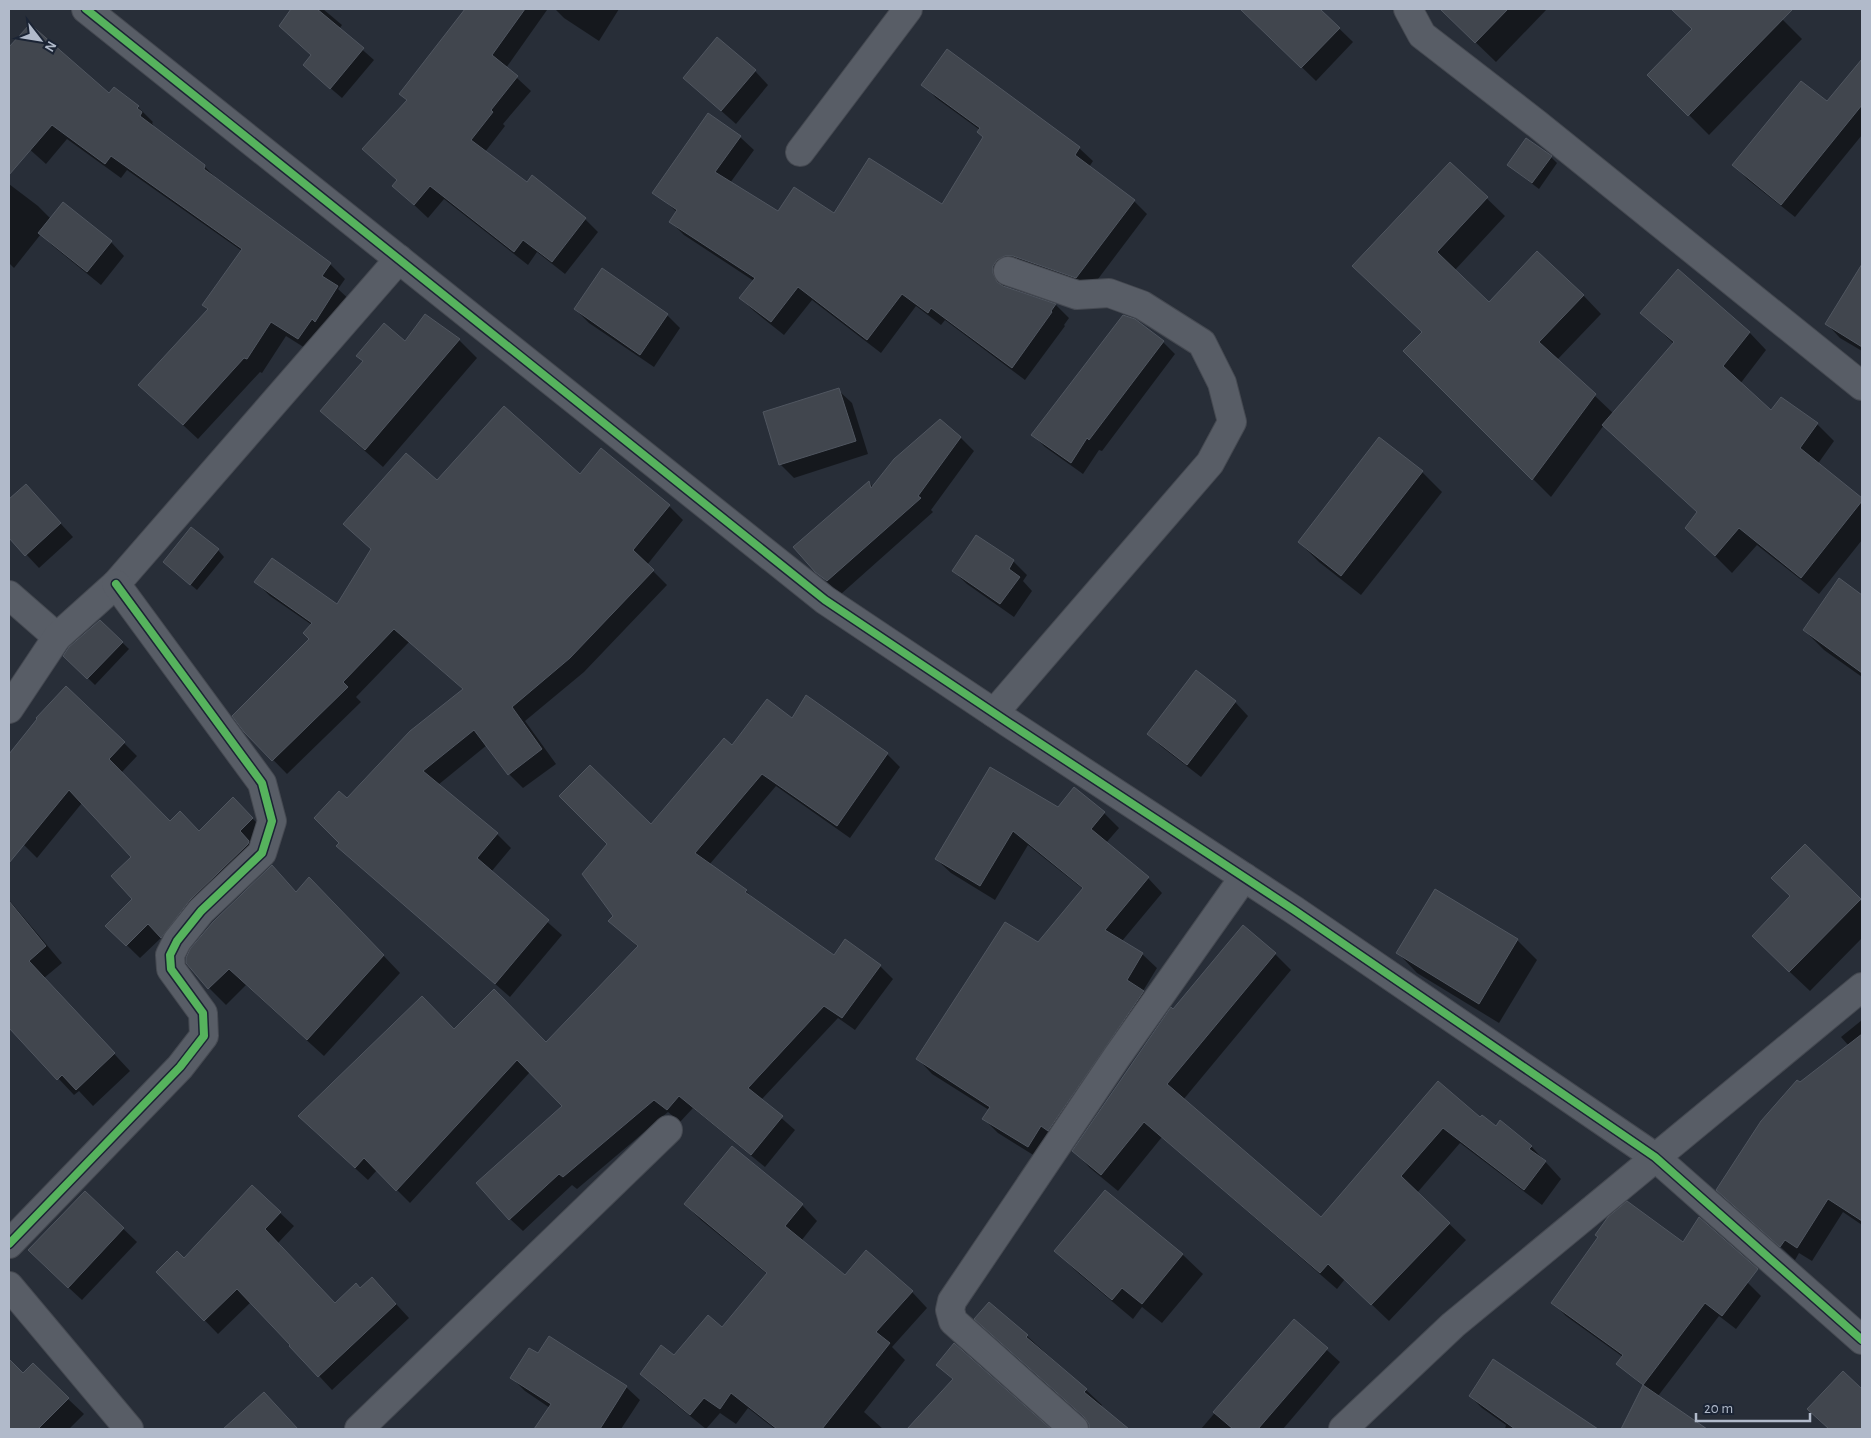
<svg xmlns="http://www.w3.org/2000/svg" width="1871" height="1438" font-family="'Alegreya Sans',sans-serif">
<style>
.shadow{fill:#0007}
.building{fill:#41464e;stroke:#505660}
.lines{fill:none;stroke-linecap:round;stroke-linejoin:round}
.street-casing{stroke:#454951;stroke-width:30}
.street{stroke:#585d66;stroke-width:28}
.cycleway-casing{stroke:#1b2434;stroke-width:11}
.cycleway{stroke:#56b35d;stroke-width:8}
</style>
<rect width="100%" height="100%" fill="#282e38"/>
<g class="shadow">
<path d="M296,9H323L342,25L339,29L374,60L342,98L315,75L312,56L282,27Z"/>
<path d="M467,9H545L547,10L506,68L531,91L503,124L505,126L485,152L527,184L585,219L598,232L565,274L537,252L528,265L444,199L428,218L394,186L398,181L364,149L408,101L401,94Z"/>
<path d="M555,9H619L599,41L564,18Z"/>
<path d="M1242,9H1319L1353,42L1316,81Z"/>
<path d="M1441,9H1547L1496,62Z"/>
<path d="M1691,9H1772L1802,39L1709,135L1649,75L1694,29L1682,18Z"/>
<path d="M30,26L109,95L138,107L153,122L152,123L155,129L204,166L219,181L330,264L345,279L338,289L352,302L313,353L286,336L262,373L260,372L198,439L155,399L208,310L203,305L242,251L127,170L121,178L67,139L46,164L9,131V50Z"/>
<path d="M947,50L1079,148L1093,161L1089,167L1134,201L1147,214L1089,291L1006,280L1005,288L1056,305L1069,318L1064,325L1065,326L1025,380L945,320L941,325L916,306L881,353L812,300L784,335L754,311L740,298L754,281L684,235L671,222L677,212L654,192L708,114L740,137L754,150L730,183L779,213L835,215L942,206L984,137L980,130L936,98L923,84Z"/>
<path d="M1862,61V135L1795,217L1747,179L1734,165L1827,103Z"/>
<path d="M755,71L768,85L736,124L684,78Z"/>
<path d="M1551,157L1557,163L1539,189L1508,165Z"/>
<path d="M1450,163L1505,216L1455,270L1489,303L1583,295L1601,314L1557,360L1614,414L1674,344L1642,313L1749,332L1766,350L1740,384L1771,412L1817,424L1834,441L1817,465L1825,470L1862,500V540L1819,594L1757,545L1732,573L1704,545L1698,512L1604,425L1551,497L1405,351L1423,332Z"/>
<path d="M9,184L38,206L51,219L63,204L111,242L124,256L101,285L53,246L41,234L14,268L9,263Z"/>
<path d="M1862,266V351L1840,338L1827,324Z"/>
<path d="M575,309L667,315L680,328L654,367L589,323Z"/>
<path d="M425,316L459,340L477,358L383,467L340,429L322,411L364,362L358,356L405,343Z"/>
<path d="M1134,320L1163,342L1175,354L1102,451L1099,450L1083,474L1045,447L1033,435Z"/>
<path d="M838,390L852,403L868,454L794,478L780,464Z"/>
<path d="M961,438L974,451L931,510L933,512L841,594L830,585L816,571L869,482L873,487Z"/>
<path d="M1422,472L1442,492L1361,595L1319,562L1299,542Z"/>
<path d="M580,476L669,506L683,520L647,565L667,585L584,672L525,721L556,764L523,788L509,774L487,745L438,785L497,834L511,848L491,872L562,935L510,997L338,846L340,843L347,800L464,690L409,642L356,697L361,702L287,774L245,731L311,640L312,625L270,596L256,582L338,606L437,481Z"/>
<path d="M26,486L73,537L39,568L9,536V501Z"/>
<path d="M218,550L224,557L197,590L171,568Z"/>
<path d="M1013,561L1027,575L1023,581L1032,591L1014,617L967,584L953,571Z"/>
<path d="M1839,580L1862,597V677L1824,650L1804,630Z"/>
<path d="M100,621L129,649L95,685L65,656Z"/>
<path d="M1196,672L1235,702L1248,716L1201,777L1162,747L1148,734Z"/>
<path d="M39,719L124,743L137,756L121,773L170,822L199,832L233,799L266,832L175,950L162,937L140,958L107,926L134,899L133,857L82,803L37,858L9,830V756Z"/>
<path d="M792,720L887,754L900,767L850,838L776,786L709,865L746,891L759,904L834,957L880,966L893,979L855,1030L838,1018L761,1100L795,1130L765,1167L693,1108L680,1122L668,1112L577,1189L572,1185L523,1231L510,1219L564,1106L530,1072L410,1203L377,1170L368,1180L312,1129L454,1031L546,1044L639,948L610,921L615,917L651,826L732,746Z"/>
<path d="M1074,789L1104,813L1119,828L1106,843L1148,878L1162,893L1122,941L1142,954L1157,968L1143,991L1158,1006L1043,1161L998,1133L984,1119L989,1110L932,1074L918,1059L1038,943L1083,889L1028,845L995,900L951,873L936,859L1058,809Z"/>
<path d="M1805,846L1862,902V938L1810,991L1773,956L1792,897Z"/>
<path d="M297,893L326,895L400,973L324,1056L246,985L226,1005L209,988Z"/>
<path d="M9,900L62,963L44,978L130,1071L93,1106L79,1091L74,1095L9,1026Z"/>
<path d="M1517,940L1537,960L1499,1023L1417,973L1398,953Z"/>
<path d="M1275,954L1291,970L1183,1100L1321,1219L1438,1083L1481,1119L1531,1146L1561,1179L1542,1205L1460,1143L1417,1193L1466,1240L1389,1321L1345,1279L1337,1289L1162,1137L1118,1191L1090,1168L1074,1151L1174,1011Z"/>
<path d="M1862,1020V1225L1843,1212L1812,1261L1799,1253L1795,1260L1718,1190L1800,1084L1849,1046L1841,1037Z"/>
<path d="M252,1187L294,1226L278,1243L335,1305L360,1289L385,1292L409,1318L332,1390L251,1302L218,1334L158,1272L184,1260Z"/>
<path d="M85,1192L137,1242L82,1300L43,1264Z"/>
<path d="M1106,1192L1183,1255L1203,1274L1162,1323L1142,1307L1133,1319L1076,1271L1056,1251Z"/>
<path d="M685,1204L802,1205L817,1221L801,1241L845,1276L912,1292L927,1308L892,1347L905,1360L864,1412L883,1429H775L748,1408L736,1424L720,1413L706,1429L658,1390L642,1374L722,1329L767,1274L701,1220Z"/>
<path d="M1683,1243L1745,1280L1761,1296L1736,1329L1719,1316L1658,1396L1693,1421L1701,1429H1622L1644,1387L1618,1364L1623,1357L1566,1316L1553,1303Z"/>
<path d="M1294,1320L1340,1362L1283,1429H1201Z"/>
<path d="M992,1335L1027,1336L1086,1390L1102,1405L1100,1407L1125,1429H1090L1088,1421Z"/>
<path d="M954,1345L1049,1429H909L954,1380L938,1365Z"/>
<path d="M539,1355L626,1387L640,1400L621,1429H535L550,1408L525,1391L512,1378Z"/>
<path d="M9,1360L23,1375L68,1399L84,1414L69,1429H9Z"/>
<path d="M1843,1373L1862,1391V1429H1830L1809,1409Z"/>
<path d="M1470,1396L1586,1423L1593,1429H1505L1506,1425L1482,1408Z"/>
<path d="M277,1407L298,1429H233L229,1425Z"/>
</g>
<g class="building">
<path d="M291,9H317L364,48L330,89L303,65L311,55L279,26Z"/>
<path d="M465,9H525L492,55L518,76L491,110L493,112L471,140L527,182L532,175L586,218L552,262L523,240L514,252L430,186L414,205L392,186L397,180L362,149L407,100L399,94Z"/>
<path d="M1240,9H1320L1340,28L1301,68Z"/>
<path d="M1440,9H1508L1475,43Z"/>
<path d="M1671,9H1793L1688,116L1647,75L1692,29Z"/>
<path d="M30,24L109,93L114,87L139,106L137,108L142,112L140,116L205,165L204,169L331,263L322,276L338,286L315,322L312,319L298,339L271,322L247,359L244,358L183,425L138,385L208,309L202,305L242,249L111,156L105,164L52,125L9,175V47Z"/>
<path d="M717,37L756,70L721,111L683,78Z"/>
<path d="M947,49L1080,147L1075,155L1135,200L1076,278L1013,256H1005L997,260L993,266V273L997,282L1003,286L1056,304L1051,311L1052,312L1012,368L931,308L928,313L902,294L867,340L798,287L771,322L739,298L755,278L669,222L677,210L652,193L708,113L741,136L715,172L778,211L794,187L834,213L869,158L942,204L983,137L977,132L980,128L921,85Z"/>
<path d="M1862,59V105L1781,205L1732,165L1801,81L1827,101Z"/>
<path d="M1526,138L1552,156L1532,183L1507,165Z"/>
<path d="M1450,162L1488,197L1437,252L1489,302L1537,251L1584,295L1539,342L1596,394L1532,480L1403,351L1422,332L1352,266Z"/>
<path d="M63,202L112,241L87,272L38,233Z"/>
<path d="M1862,264V347L1825,324Z"/>
<path d="M602,268L668,314L640,355L574,309Z"/>
<path d="M1678,269L1750,332L1723,366L1771,410L1781,397L1818,423L1800,448L1862,498V501L1801,578L1739,528L1715,556L1685,528L1697,512L1602,425L1674,342L1640,313Z"/>
<path d="M425,314L460,339L365,450L320,411L363,361L356,356L384,323L405,341Z"/>
<path d="M1123,315L1135,319L1164,341L1089,440L1087,438L1071,463L1031,435Z"/>
<path d="M839,388L856,441L779,465L763,412Z"/>
<path d="M504,406L580,474L601,448L670,505L633,550L654,570L570,658L512,707L542,749L508,775L474,730L423,771L498,833L477,858L549,920L495,984L336,846L339,843L314,818L339,791L347,798L410,731L463,689L394,629L343,682L348,687L272,761L244,732L232,716L309,639L303,633L312,623L254,582L272,558L337,604L371,549L343,524L406,453L437,480Z"/>
<path d="M940,419L961,437L918,496L921,498L827,581L815,572L793,547L869,481L871,488L894,459Z"/>
<path d="M1379,437L1423,471L1341,576L1298,542Z"/>
<path d="M26,484L61,523L25,556L9,538V499Z"/>
<path d="M191,527L219,549L190,585L163,562Z"/>
<path d="M976,535L1014,560L1009,569L1020,577L1000,604L952,571Z"/>
<path d="M1839,578L1862,595V673L1803,630Z"/>
<path d="M100,620L123,642L87,679L63,656L69,647Z"/>
<path d="M1196,670L1236,701L1187,765L1147,734Z"/>
<path d="M66,686L125,742L109,759L170,821L180,811L199,831L233,797L253,818L240,831L249,841L248,844L190,900L161,938L148,924L126,946L105,926L132,899L111,876L131,857L69,790L9,863V754L37,719L36,718Z"/>
<path d="M806,695L888,753L837,826L762,774L695,853L747,890L745,892L834,955L845,939L881,965L842,1018L824,1006L748,1088L783,1116L751,1155L679,1096L667,1110L654,1100L563,1177L559,1174L509,1220L476,1183L562,1106L517,1060L396,1191L364,1158L355,1168L298,1116L422,996L454,1029L494,989L546,1042L638,946L608,921L613,916L582,874L607,844L559,796L590,765L651,824L724,738L732,745L767,699L792,718Z"/>
<path d="M990,767L1058,807L1074,787L1105,812L1091,829L1149,877L1105,930L1143,953L1127,980L1144,991L1048,1131L1041,1126L1028,1147L982,1119L990,1107L916,1059L1005,922L1038,942L1083,888L1013,831L980,886L935,859Z"/>
<path d="M1805,844L1861,899L1789,972L1752,936L1790,896L1771,878Z"/>
<path d="M272,865L296,892L309,877L384,955L307,1040L229,969L208,989L186,963V958L190,949L213,922Z"/>
<path d="M1435,889L1518,939L1479,1004L1396,953Z"/>
<path d="M9,901L46,946L29,961L115,1053L76,1090L62,1075L57,1080L9,1028Z"/>
<path d="M1243,925L1276,953L1167,1084L1321,1217L1438,1081L1480,1117L1482,1115L1496,1126L1500,1120L1532,1146L1529,1149L1546,1161L1524,1190L1443,1128L1401,1176L1450,1223L1371,1305L1328,1264L1320,1273L1144,1122L1101,1175L1072,1151L1171,1007L1173,1009Z"/>
<path d="M1862,1034V1221L1828,1199L1797,1248L1785,1240L1780,1247L1716,1190L1761,1121L1797,1080L1800,1082Z"/>
<path d="M732,1146L803,1204L785,1226L845,1275L866,1250L913,1291L876,1332L890,1343L822,1429H777L731,1393L720,1409L704,1398L690,1415L640,1374L661,1345L674,1355L708,1315L722,1327L767,1273L684,1204Z"/>
<path d="M252,1185L281,1212L265,1229L335,1303L356,1283L360,1288L372,1277L396,1304L318,1377L289,1346L290,1345L237,1289L204,1321L156,1272L177,1251L184,1258Z"/>
<path d="M1105,1190L1183,1254L1142,1304L1122,1288L1112,1300L1054,1251Z"/>
<path d="M85,1191L124,1228L68,1288L28,1250Z"/>
<path d="M1627,1201L1683,1242L1699,1217L1758,1269L1722,1316L1705,1303L1643,1385L1616,1364L1623,1355L1551,1303L1598,1237L1595,1235L1608,1217Z"/>
<path d="M989,1302L1028,1335L1026,1337L1087,1389L1084,1392L1129,1429H1089V1424L1084,1417L974,1319Z"/>
<path d="M1294,1319L1328,1348L1258,1429H1233L1213,1412Z"/>
<path d="M549,1336L627,1386L600,1429H534L551,1404L510,1378L529,1348L538,1353Z"/>
<path d="M954,1343L1051,1429H907L953,1379L936,1365Z"/>
<path d="M9,1359L23,1373L33,1363L69,1398L38,1429H9Z"/>
<path d="M1493,1359L1598,1429H1515L1469,1396Z"/>
<path d="M1843,1371L1862,1389V1429H1829L1807,1409Z"/>
<path d="M1643,1385L1707,1429H1621Z"/>
<path d="M264,1392L298,1429H223Z"/>
</g>
<g class="lines">
<defs>
<g id="street">
<path d="M86,9L825,600L1009,723L1294,910L1655,1157L1862,1340"/>
<path d="M1408,9L1422,35L1537,124L1862,386"/>
<path d="M800,152L908,9"/>
<path d="M9,595L57,637"/>
<path d="M9,709L57,637L116,584L399,259"/>
<path d="M994,713L1210,463L1232,422L1222,383L1202,343L1142,305L1109,293L1077,295L1008,271"/>
<path d="M9,1244L180,1067L204,1036L203,1013L171,969L170,955L177,941L201,911L262,853L272,821L262,783L116,584"/>
<path d="M9,1286L129,1429"/>
<path d="M359,1429L668,1130"/>
<path d="M1074,1429L953,1321L950,1310L952,1301L1116,1058L1244,877"/>
<path d="M1343,1429L1453,1325L1862,987"/>
</g>
</defs>
<use href="#street" class="street-casing"/>
<use href="#street" class="street"/>
<defs>
<g id="cycleway">
<path d="M86,9L825,600L1009,723L1294,910L1655,1157L1862,1340"/>
<path d="M9,1244L180,1067L204,1036L203,1013L171,969L170,955L177,941L201,911L262,853L272,821L262,783L116,584"/>
</g>
</defs>
<use href="#cycleway" class="cycleway-casing"/>
<use href="#cycleway" class="cycleway"/>
</g>
<rect width="1871" height="1438" fill="none" stroke="#b1baca" stroke-width="20"/>
<g transform="translate(40 40) rotate(121)" stroke="#1b2434" stroke-width="4" paint-order="stroke">
<path d="M0-4L9 19L0 12L-9 19Z" fill="#b1baca"/>
<text y="-8" font-size="14" font-weight="bold" text-anchor="middle" fill="#b1baca">N</text>
</g>
<path d="M1696 1413v8h114v-8" fill="none" stroke="#b1baca" stroke-width="2.5"/>
<text x="1704" y="1413" font-size="15" fill="#b1baca" stroke="#1b2434" stroke-width="4" paint-order="stroke">20 m</text>
</svg>
